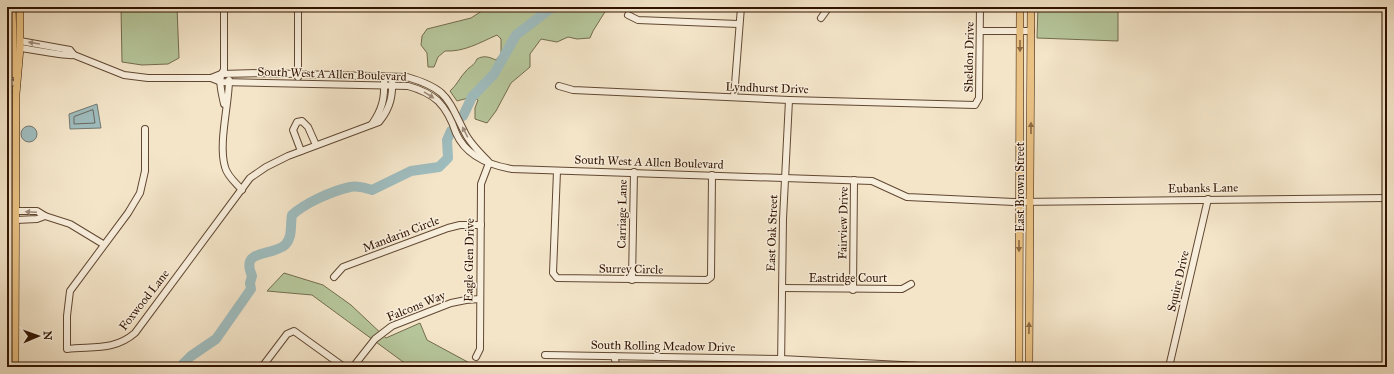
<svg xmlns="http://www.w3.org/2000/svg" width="1394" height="374" font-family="'IM FELL Great Primer',serif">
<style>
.green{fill:#b6c69b;stroke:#736c4e}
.water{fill:#9fbdbf;stroke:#737973}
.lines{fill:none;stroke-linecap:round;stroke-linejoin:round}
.shore{stroke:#686860;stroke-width:1}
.river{stroke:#9fbdbf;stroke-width:10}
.minor-casing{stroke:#614832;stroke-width:8}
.major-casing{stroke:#301300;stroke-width:8}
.minor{stroke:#f8eedc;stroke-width:6}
.major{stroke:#eac284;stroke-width:7}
.oneway{fill:#9e8b79}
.oneway2{fill:#8d6a42}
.labels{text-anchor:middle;stroke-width:3;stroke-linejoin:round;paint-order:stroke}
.street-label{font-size:12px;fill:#301300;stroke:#f8eedc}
</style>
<rect width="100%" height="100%" fill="#f4e5c9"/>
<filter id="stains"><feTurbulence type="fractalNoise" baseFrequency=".005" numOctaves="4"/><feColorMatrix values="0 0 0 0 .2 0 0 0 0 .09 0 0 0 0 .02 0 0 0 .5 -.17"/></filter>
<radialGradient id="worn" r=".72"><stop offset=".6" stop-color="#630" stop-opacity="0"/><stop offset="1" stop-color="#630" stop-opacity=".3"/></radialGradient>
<g class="green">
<path d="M121,7H177L179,58L168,64L142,65L122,62Z"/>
<path d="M488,7H608L593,31L590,38L577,39L568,37L557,42L541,39L530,54V67L511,83L496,111L487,123L475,119V108L478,100L472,97L457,101L450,91C457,85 460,77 466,71C470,66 474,66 477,59C484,55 489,57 496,60L501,54V39L497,35C479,43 464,52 445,51L438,57L434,67H428L427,53L421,45L422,36L427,29L471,18Z"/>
<path d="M1038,7H1118V41L1037,38Z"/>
<path d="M284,273L323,285L351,305L386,338L420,323L427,340L477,367H410L312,295L267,291Z"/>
</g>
<g class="water">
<path d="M97,104L101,128L70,129L69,114Z"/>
<circle cx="29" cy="134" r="8"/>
</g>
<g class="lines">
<path class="shore" d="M93,110L95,123L74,124V117Z"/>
<g class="river">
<path d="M463,116L472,97L494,74L516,35L550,9L554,7"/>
<path d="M180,367L191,356L216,339L251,289L250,283L252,276C240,248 271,257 285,245C293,237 290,225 292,215C305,203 332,191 350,187C358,185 365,188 372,190L411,171L439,167L448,158L447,140L451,131"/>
</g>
<defs>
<g id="minor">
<path d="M224,7V70C217,78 222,94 224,104"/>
<path d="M298,7V77"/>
<path d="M628,15L638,20L738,24"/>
<path d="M821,18L829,7"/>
<path d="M980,31H1031"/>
<path d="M20,41L70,50L74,55L124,75L148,78H211L221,74L261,73L407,77C448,89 447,98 465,133C470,143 480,153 488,161"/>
<path d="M20,48C30,49 68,57 74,55"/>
<path d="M211,78L221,82L408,86C419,89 429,93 438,101C447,110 452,121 456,133C466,156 488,165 512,169L872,181L907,197L1014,202L1387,198"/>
<path d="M229,80C229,104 218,144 225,167C227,176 236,183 242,190"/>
<path d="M7,83H11"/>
<path d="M559,86L573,90L789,100L975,105L979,98L980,7"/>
<path d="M734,97L741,7"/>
<path d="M372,124C382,110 385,98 384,81"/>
<path d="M145,129V171L140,193L128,213L70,291L67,316V349C93,346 114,351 135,333L250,178L266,167L288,156L379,122C391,107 393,95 392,77"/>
<path d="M301,151L293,130L297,122L302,121L308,127L316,145"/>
<path d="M557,171L553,273L557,278L707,280L711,277L712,175"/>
<path d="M16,211H37L45,216L70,224L103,244"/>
<path d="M16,220L37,219L45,216"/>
<path d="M334,277L343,267L448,228L460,225H481"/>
<path d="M632,280L634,172"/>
<path d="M782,288L902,289L911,284"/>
<path d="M853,290L854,180"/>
<path d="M545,355L781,359L942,367"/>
<path d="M614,356L617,367"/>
<path d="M476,357L480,349L481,184L489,163"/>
<path d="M262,367L287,334L294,331L344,367"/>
<path d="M353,367L375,339L392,326L451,303L466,300L480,299"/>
<path d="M781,367L783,219L789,100"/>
<path d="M1169,367L1208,199"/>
</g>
<g id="major">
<path d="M12,7L14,74"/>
<path d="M15,367L16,94L20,48V7"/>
<path d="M1019,367L1020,7"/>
<path d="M1029,367L1031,7"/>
</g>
</defs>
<use href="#minor" class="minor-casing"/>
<use href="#major" class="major-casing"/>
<use href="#minor" class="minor"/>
<use href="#major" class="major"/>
</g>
<defs><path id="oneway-solid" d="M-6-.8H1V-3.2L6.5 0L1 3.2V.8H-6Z"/></defs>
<g class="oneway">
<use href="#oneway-solid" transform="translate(34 43) rotate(-171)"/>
<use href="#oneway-solid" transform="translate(429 95) rotate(32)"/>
<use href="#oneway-solid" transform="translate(465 132) rotate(-118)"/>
<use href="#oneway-solid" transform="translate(31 212) rotate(-177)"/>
</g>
<g class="oneway2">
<use href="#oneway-solid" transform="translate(1020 46) rotate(90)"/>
<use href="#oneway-solid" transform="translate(1031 128) rotate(-90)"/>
<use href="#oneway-solid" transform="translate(1019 246) rotate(90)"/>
<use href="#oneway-solid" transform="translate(1029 328) rotate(-89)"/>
</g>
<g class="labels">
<g class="street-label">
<text transform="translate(969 57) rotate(-89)" y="4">Sheldon Drive</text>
<text transform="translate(332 74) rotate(2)" y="4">South West A Allen Boulevard</text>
<text transform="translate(767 88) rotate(2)" y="4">Lyndhurst Drive</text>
<text transform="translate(649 162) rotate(2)" y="4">South West A Allen Boulevard</text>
<text transform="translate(1020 187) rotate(-90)" y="4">East Brown Street</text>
<text transform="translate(1203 188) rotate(-1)" y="4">Eubanks Lane</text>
<text transform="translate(622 214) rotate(-89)" y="4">Carriage Lane</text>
<text transform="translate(843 223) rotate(-89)" y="4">Fairview Drive</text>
<text transform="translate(772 233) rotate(-88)" y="4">East Oak Street</text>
<text transform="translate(401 234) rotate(-21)" y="4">Mandarin Circle</text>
<text transform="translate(469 260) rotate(-89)" y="4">Eagle Glen Drive</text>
<text transform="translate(631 269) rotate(1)" y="4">Surrey Circle</text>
<text x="848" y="282">Eastridge Court</text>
<text transform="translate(1178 281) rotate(-77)" y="4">Squire Drive</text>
<text transform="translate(144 300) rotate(-52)" y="4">Foxwood Lane</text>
<text transform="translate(416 306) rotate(-22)" y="4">Falcons Way</text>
<text transform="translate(663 346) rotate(1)" y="4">South Rolling Meadow Drive</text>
</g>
</g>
<rect width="1394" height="374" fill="none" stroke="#f4e5c9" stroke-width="24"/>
<rect x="8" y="8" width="1378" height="358" fill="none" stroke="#301300" stroke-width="2"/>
<rect x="12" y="12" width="1370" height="350" fill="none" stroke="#301300"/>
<g transform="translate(38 336) rotate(88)" stroke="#f8eedc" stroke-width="3" paint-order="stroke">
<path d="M0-3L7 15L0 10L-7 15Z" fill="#301300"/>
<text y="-6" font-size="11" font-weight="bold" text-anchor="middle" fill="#301300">N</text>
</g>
<rect width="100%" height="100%" filter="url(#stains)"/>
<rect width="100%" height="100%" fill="url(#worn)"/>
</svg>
